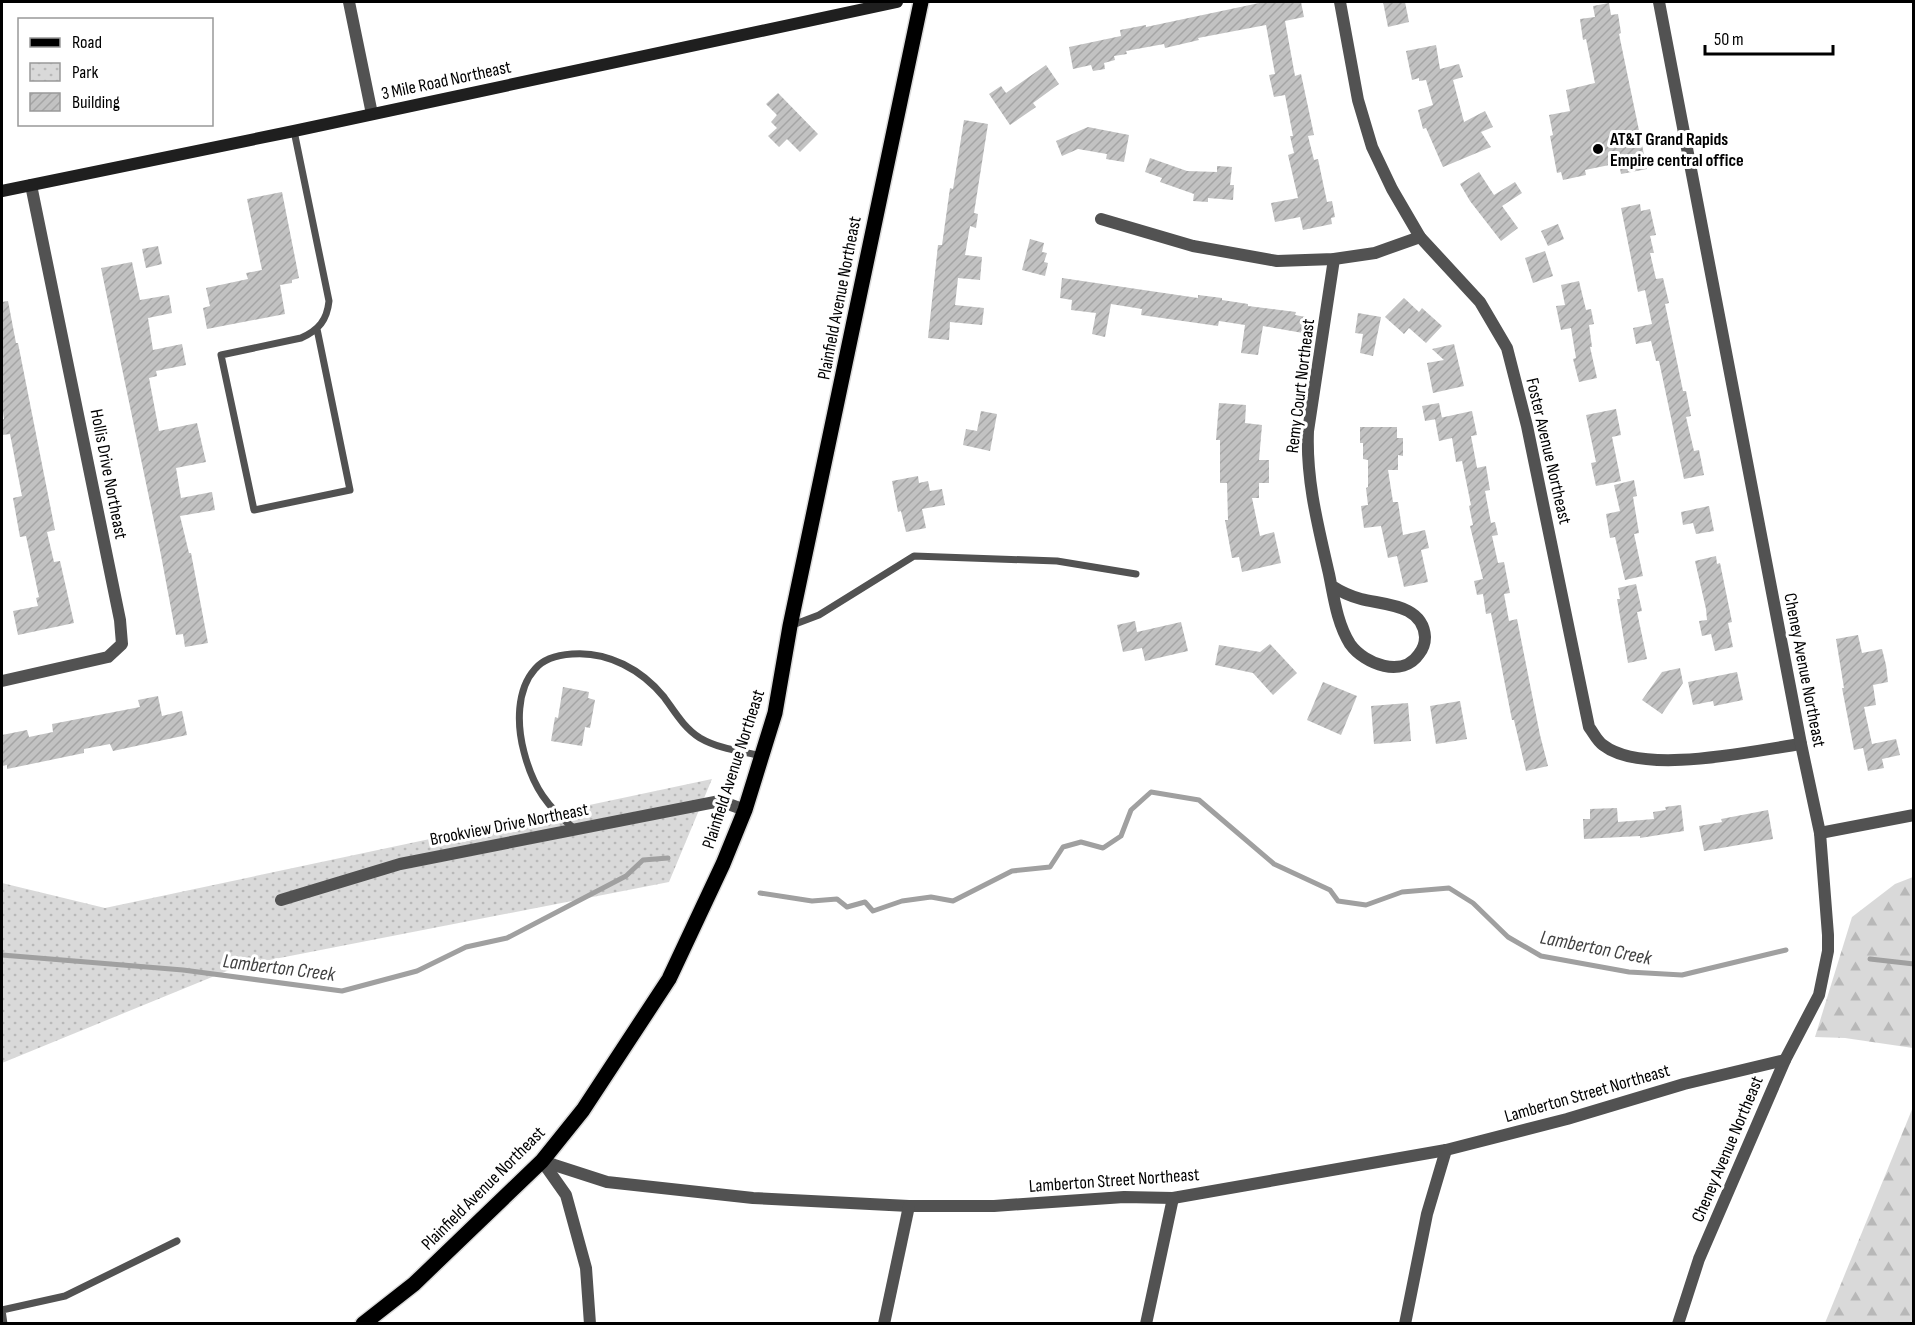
<svg xmlns="http://www.w3.org/2000/svg" width="1915" height="1325" font-family="'Sofia Sans Condensed',sans-serif">
<style>
.forest{fill:url(#forest-firs)}
.park{fill:url(#park-dots)}
.lines{fill:none;stroke-linecap:round;stroke-linejoin:round}
.stream{stroke:#a0a0a0;stroke-width:5}
.building{fill:url(#building-hatch)}
.primary-casing{stroke:#dbdbdb;stroke-width:18}
.lane{stroke:#525252;stroke-width:7}
.street{stroke:#525252;stroke-width:12}
.secondary{stroke:#1f1f1f;stroke-width:12}
.primary{stroke:#000;stroke-width:15}
.poi-dot{fill:#000;stroke:#fff;stroke-width:2}
.labels{text-anchor:middle;stroke-width:6;stroke-linejoin:round;paint-order:stroke}
.street-label{font-size:18px;fill:#000;stroke:#fff}
.poi-label{font-size:18px;font-weight:bold;fill:#000;stroke:#fff;text-anchor:start}
.water-label{font-size:20px;font-style:italic;fill:#414141;stroke:#fff}
</style>
<defs>
<pattern id="forest-firs" width="22" height="20" patternUnits="userSpaceOnUse" patternTransform="scale(1.5)"><rect width="22" height="20" fill="#d9d9d9"/><path d="M5 1l3.5 6h-7zM16 11l3.5 6h-7z" fill="#b8b8b8"/></pattern>
<pattern id="park-dots" width="8" height="8" patternUnits="userSpaceOnUse" patternTransform="scale(1.5)"><rect width="8" height="8" fill="#d9d9d9"/><path d="M2 2h.1M6 6h.1" fill="none" stroke="#b8b8b8" stroke-width="1.8" stroke-linecap="round"/></pattern>
<pattern id="building-hatch" width="6" height="6" patternUnits="userSpaceOnUse" patternTransform="scale(1.5)"><rect width="6" height="6" fill="#c2c2c2"/><path d="M-1 1l2-2M0 6l6-6M5 7l2-2" fill="none" stroke="#a5a5a5"/></pattern>
</defs>
<rect width="100%" height="100%" fill="#fff"/>
<g class="forest">
<path d="M1913,877V1048L1845,1038L1815,1037L1852,917L1895,884Z"/>
<path d="M1913,1107V1323H1825Z"/>
</g>
<path class="park" d="M712,779L669,882L239,966L2,1063V883L105,908Z"/>
<g class="lines">
<g class="stream">
<path d="M760,893L812,901L837,899L847,907L865,902L873,911L902,901L931,897L953,901L1012,871L1050,867L1063,847L1081,842L1103,848L1121,836L1131,810L1151,792L1199,800L1274,864L1330,890L1338,901L1366,905L1402,892L1449,888L1473,903L1508,937L1541,956L1629,972L1682,975L1786,950"/>
<path d="M2,955L183,970L342,991L417,971L466,947L507,938L626,876L643,860L668,858"/>
<path d="M1870,959L1914,964"/>
</g>
</g>
<g class="building">
<path d="M1264,2H1301L1304,17L1285,21L1295,76L1301,74L1314,135L1308,136L1314,160L1318,159L1327,202L1332,201L1335,217L1331,218L1332,224L1303,230L1300,217L1275,222L1271,203L1298,198L1288,155L1294,153L1290,136H1293L1285,95L1274,97L1269,75L1275,74L1266,25L1198,38L1199,40L1165,48L1164,44L1126,51L1127,54L1114,56L1115,60L1104,63L1105,69L1093,71L1091,65L1073,69L1069,47L1121,36L1120,30L1146,25V27Z"/>
<path d="M1383,2H1405L1409,22L1388,27Z"/>
<path d="M1609,3L1611,15L1618,14L1621,33L1619,34L1647,169L1621,174L1619,163L1585,170L1586,175L1563,180L1561,172L1557,173L1550,136L1553,135L1549,115L1570,111L1566,90L1595,83L1586,39L1583,40L1580,19L1595,17L1593,6Z"/>
<path d="M1436,45L1440,69L1459,64L1463,77L1453,80L1464,122L1485,111L1493,127L1481,132L1491,147L1443,167L1426,128L1423,129L1418,110L1433,105L1426,80L1419,81V78L1412,80L1406,51Z"/>
<path d="M1046,65L1059,84L1033,103L1036,107L1010,125L989,94L1001,86L1006,93Z"/>
<path d="M778,93L818,134L800,152L787,139L779,147L768,136L777,128L771,122L777,115L766,104Z"/>
<path d="M964,120L988,124L974,213L978,214L976,228L970,226L965,255L982,257L980,280L958,278L955,305L984,308L982,325L950,322L949,340L928,338L938,245H942L950,188L953,189Z"/>
<path d="M1088,127L1129,135L1124,162L1106,159L1107,154L1078,149L1062,156L1056,141Z"/>
<path d="M1150,158L1187,171L1217,172V166L1232,167L1230,185H1234L1233,200L1208,198V202L1193,201L1194,194L1160,182L1162,178L1145,172Z"/>
<path d="M1479,172L1494,195L1515,182L1522,193L1502,206L1518,228L1501,241L1470,201L1460,184Z"/>
<path d="M282,192L299,278L292,280V283L280,285L285,314L207,329L203,308L210,306L206,288L248,279L246,273L262,270L247,199Z"/>
<path d="M1640,204L1641,211L1650,209L1656,235L1650,236L1654,253H1650L1656,279L1663,278L1669,303L1665,304L1683,391H1686L1691,416L1686,417L1694,451L1699,450L1704,475L1684,479L1659,361H1656L1651,341L1636,344L1633,328L1652,324L1645,290L1638,292L1621,208Z"/>
<path d="M1558,224L1564,239L1548,246L1541,231Z"/>
<path d="M1030,239L1044,243L1042,252L1047,253L1044,262L1048,263L1045,276L1022,270Z"/>
<path d="M158,246L162,264L146,268L142,249Z"/>
<path d="M1545,251L1553,276L1533,283L1525,258Z"/>
<path d="M132,262L140,300L169,295L172,313L148,318L153,350L182,344L186,365L156,371L157,376L149,378L159,431L197,423L206,462L176,468L181,498L212,492L215,510L180,516L189,553H191L208,643L185,647L183,634L176,635L160,550L101,268Z"/>
<path d="M1062,278L1198,298V295L1222,298V300L1248,304V306L1296,312L1295,315L1306,317L1303,333L1263,326L1258,355L1241,353L1245,325L1219,321L1218,326L1141,315L1142,309L1111,304L1105,337L1092,334L1096,313L1071,310L1072,300L1060,298Z"/>
<path d="M1579,281L1586,310L1591,309L1594,324L1589,325L1592,347H1590L1597,378L1579,382L1573,359L1576,358L1571,328L1561,330L1556,306L1565,305L1561,285Z"/>
<path d="M1404,298L1419,312L1422,308L1442,326L1426,343L1409,328L1404,334L1385,317Z"/>
<path d="M8,301L16,343H18L55,530L47,532L54,562L60,561L74,623L18,635L13,611L38,606L36,598L39,597L26,536L20,537L13,498L22,496L10,434L2,435V420L4,419L2,405V302Z"/>
<path d="M1358,313L1381,317L1373,356L1360,353L1363,334L1355,333Z"/>
<path d="M1454,344L1464,386L1433,393L1427,363L1444,360L1432,349Z"/>
<path d="M1219,403L1246,405L1245,423L1262,425L1259,460H1269V483H1259V498H1252L1260,536L1274,532L1281,563L1242,572L1239,557L1232,558L1225,520H1228L1227,483H1220V440H1216Z"/>
<path d="M1439,403L1442,418L1425,421L1422,406Z"/>
<path d="M1616,409L1621,435L1612,437L1621,481L1596,486L1591,463L1596,462L1586,415Z"/>
<path d="M981,411L997,414L990,451L963,445L966,429L977,431Z"/>
<path d="M1472,411L1477,435L1471,436L1477,468L1486,466L1490,490L1485,491L1491,523L1495,522L1498,535L1492,536L1498,563L1504,562L1510,593L1504,594L1509,621L1517,619L1540,735L1548,766L1526,771L1514,720H1512L1491,613L1486,614L1483,594L1477,595L1474,581L1483,579L1470,526L1473,525L1469,506L1471,505L1462,461L1456,462L1452,438L1439,441L1435,419Z"/>
<path d="M1360,427H1397V438H1403V456L1398,455V470H1388L1393,502H1398L1403,535L1425,530L1429,548L1421,550L1428,582L1404,587L1397,556L1388,558L1381,526L1364,528L1361,506L1368,505L1366,488L1368,487V460L1363,459V443H1360Z"/>
<path d="M918,476L919,483L928,481L930,491L942,489L945,505L922,509L926,528L906,532L901,511L898,512L892,481Z"/>
<path d="M1634,480L1637,496L1633,497L1639,533L1634,534L1643,576L1625,580L1615,537L1610,538L1606,514L1620,511L1614,485Z"/>
<path d="M1709,506L1714,531L1696,534L1693,523L1683,525L1681,512Z"/>
<path d="M1716,556L1717,564L1720,563L1732,622L1728,623L1733,647L1715,651L1711,634L1702,636L1699,621L1707,620L1706,609L1695,561Z"/>
<path d="M1636,584L1642,611L1637,612L1647,659L1628,663L1617,599H1620L1618,588Z"/>
<path d="M1135,621L1137,632L1181,622L1188,651L1145,661L1142,648L1123,652L1117,625Z"/>
<path d="M1858,635L1862,653L1882,649L1886,665L1888,682L1873,685L1876,705L1864,707L1872,744L1896,739L1900,755L1882,759L1884,768L1868,771L1863,748L1854,750L1842,688H1844L1836,639Z"/>
<path d="M1270,644L1297,673L1273,695L1253,673L1215,665L1219,645L1260,652Z"/>
<path d="M1680,668L1683,683L1662,714L1642,700L1662,672Z"/>
<path d="M1737,672L1743,700L1714,706L1713,701L1693,705L1688,682Z"/>
<path d="M1323,682L1357,696L1341,735L1307,720Z"/>
<path d="M563,687L589,692L588,698L595,700L590,728L585,727L582,746L551,741L555,717L558,718Z"/>
<path d="M158,696L162,716L182,711L187,735L113,751L110,744L84,749V753L7,769V765L2,766V735L27,730L29,737L53,732L52,724L140,707L138,700Z"/>
<path d="M1460,701L1467,739L1436,744L1430,706Z"/>
<path d="M1408,703L1411,741L1374,744L1371,706Z"/>
<path d="M1681,805L1684,831L1640,838V836L1584,839L1583,819H1590V809L1617,808L1618,822L1654,819L1653,812L1666,810L1665,807Z"/>
<path d="M1768,810L1773,839L1704,851L1699,826L1722,822L1721,819Z"/>
</g>
<g class="lines">
<defs>
<path id="primary" d="M363,1324L414,1284L542,1161L583,1110L669,979L723,864L745,810L775,713L790,626L921,2"/>
</defs>
<use href="#primary" class="primary-casing"/>
<g class="lane">
<path d="M294,131L329,301C327,320 319,330 301,338L221,355L254,510L350,490L317,329"/>
<path d="M790,626L819,615L914,556L1057,561L1136,574"/>
<path d="M576,830C547,807 533,787 524,752C517,726 516,690 535,669C544,658 558,655 572,654C608,651 642,670 664,697C675,712 684,728 700,738C719,749 741,751 762,756"/>
<path d="M4,1324L2,1310L65,1296L177,1241"/>
</g>
<g class="street">
<path d="M349,2L372,114"/>
<path d="M1340,2L1358,100L1372,147L1392,189L1420,237L1480,302L1507,348L1527,426L1589,727C1593,732 1597,741 1603,745C1643,776 1752,751 1801,744"/>
<path d="M1659,2L1801,744L1820,833L1828,935V951L1819,995L1785,1060L1699,1259L1678,1324"/>
<path d="M1101,219L1193,246L1277,261L1334,259L1375,253L1420,237"/>
<path d="M1332,586C1341,592 1350,596 1361,599C1384,605 1423,604 1425,637C1425,642 1423,649 1419,654C1403,678 1365,665 1350,644C1337,623 1334,598 1329,574C1318,526 1306,480 1308,431L1334,259"/>
<path d="M2,681L108,657L122,644L120,620L31,185"/>
<path d="M1820,833L1914,815"/>
<path d="M281,900L400,864L720,801L745,810"/>
<path d="M542,1161L607,1182L753,1198L909,1206H994L1124,1197L1173,1198L1446,1150L1567,1119L1684,1084L1785,1060"/>
<path d="M542,1161L566,1195L586,1268L590,1324"/>
<path d="M884,1324L909,1206"/>
<path d="M1146,1324L1173,1198"/>
<path d="M1405,1324L1427,1214L1446,1150"/>
</g>
<path class="secondary" d="M2,191L294,131L897,2"/>
<use href="#primary" class="primary"/>
</g>
<circle class="poi-dot" cx="1598" cy="149" r="6"/>
<g class="labels">
<g class="street-label">
<text transform="translate(446 80) rotate(-12)" y="6">3 Mile Road Northeast</text>
<text transform="translate(839 298) rotate(-79)" y="6">Plainfield Avenue Northeast</text>
<text transform="translate(1300 386) rotate(-83)" y="6">Remy Court Northeast</text>
<text transform="translate(1549 451) rotate(77)" y="6">Foster Avenue Northeast</text>
<text transform="translate(109 474) rotate(79)" y="6">Hollis Drive Northeast</text>
<text transform="translate(1805 670) rotate(79)" y="6">Cheney Avenue Northeast</text>
<text transform="translate(733 769) rotate(-72)" y="6">Plainfield Avenue Northeast</text>
<text transform="translate(509 824) rotate(-11)" y="6">Brookview Drive Northeast</text>
<text transform="translate(1587 1093) rotate(-16)" y="6">Lamberton Street Northeast</text>
<text transform="translate(1727 1149) rotate(-67)" y="6">Cheney Avenue Northeast</text>
<text transform="translate(1114 1180) rotate(-4)" y="6">Lamberton Street Northeast</text>
<text transform="translate(483 1188) rotate(-45)" y="6">Plainfield Avenue Northeast</text>
</g>
<g class="poi-label">
<text x="1610" y="145">AT&amp;T Grand Rapids<tspan x="1610" dy="21">Empire central office</tspan></text>
</g>
<g class="water-label">
<text transform="translate(1596 947) rotate(11)" y="7">Lamberton Creek</text>
<text transform="translate(279 967) rotate(7)" y="7">Lamberton Creek</text>
</g>
</g>
<rect width="1915" height="1325" fill="none" stroke="#000000" stroke-width="6"/>
<rect x="18" y="18" width="195" height="108" fill="#ffffff" stroke="#999999" stroke-width="1.5"/>
<rect x="30" y="38" width="30" height="9" fill="#000000" stroke="#999999" stroke-width="1.5"/>
<text x="72" y="48" font-size="18" fill="#000000">Road</text>
<rect x="30" y="63" width="30" height="18" fill="url(#park-dots)" stroke="#999999" stroke-width="1.5"/>
<text x="72" y="78" font-size="18" fill="#000000">Park</text>
<rect x="30" y="93" width="30" height="18" fill="url(#building-hatch)" stroke="#999999" stroke-width="1.5"/>
<text x="72" y="108" font-size="18" fill="#000000">Building</text>
<path d="M1705 45v9h128v-9" fill="none" stroke="#000000" stroke-width="3"/>
<text x="1714" y="45" font-size="18" fill="#000000" stroke="#ffffff" stroke-width="4.5" paint-order="stroke">50 m</text>
</svg>
